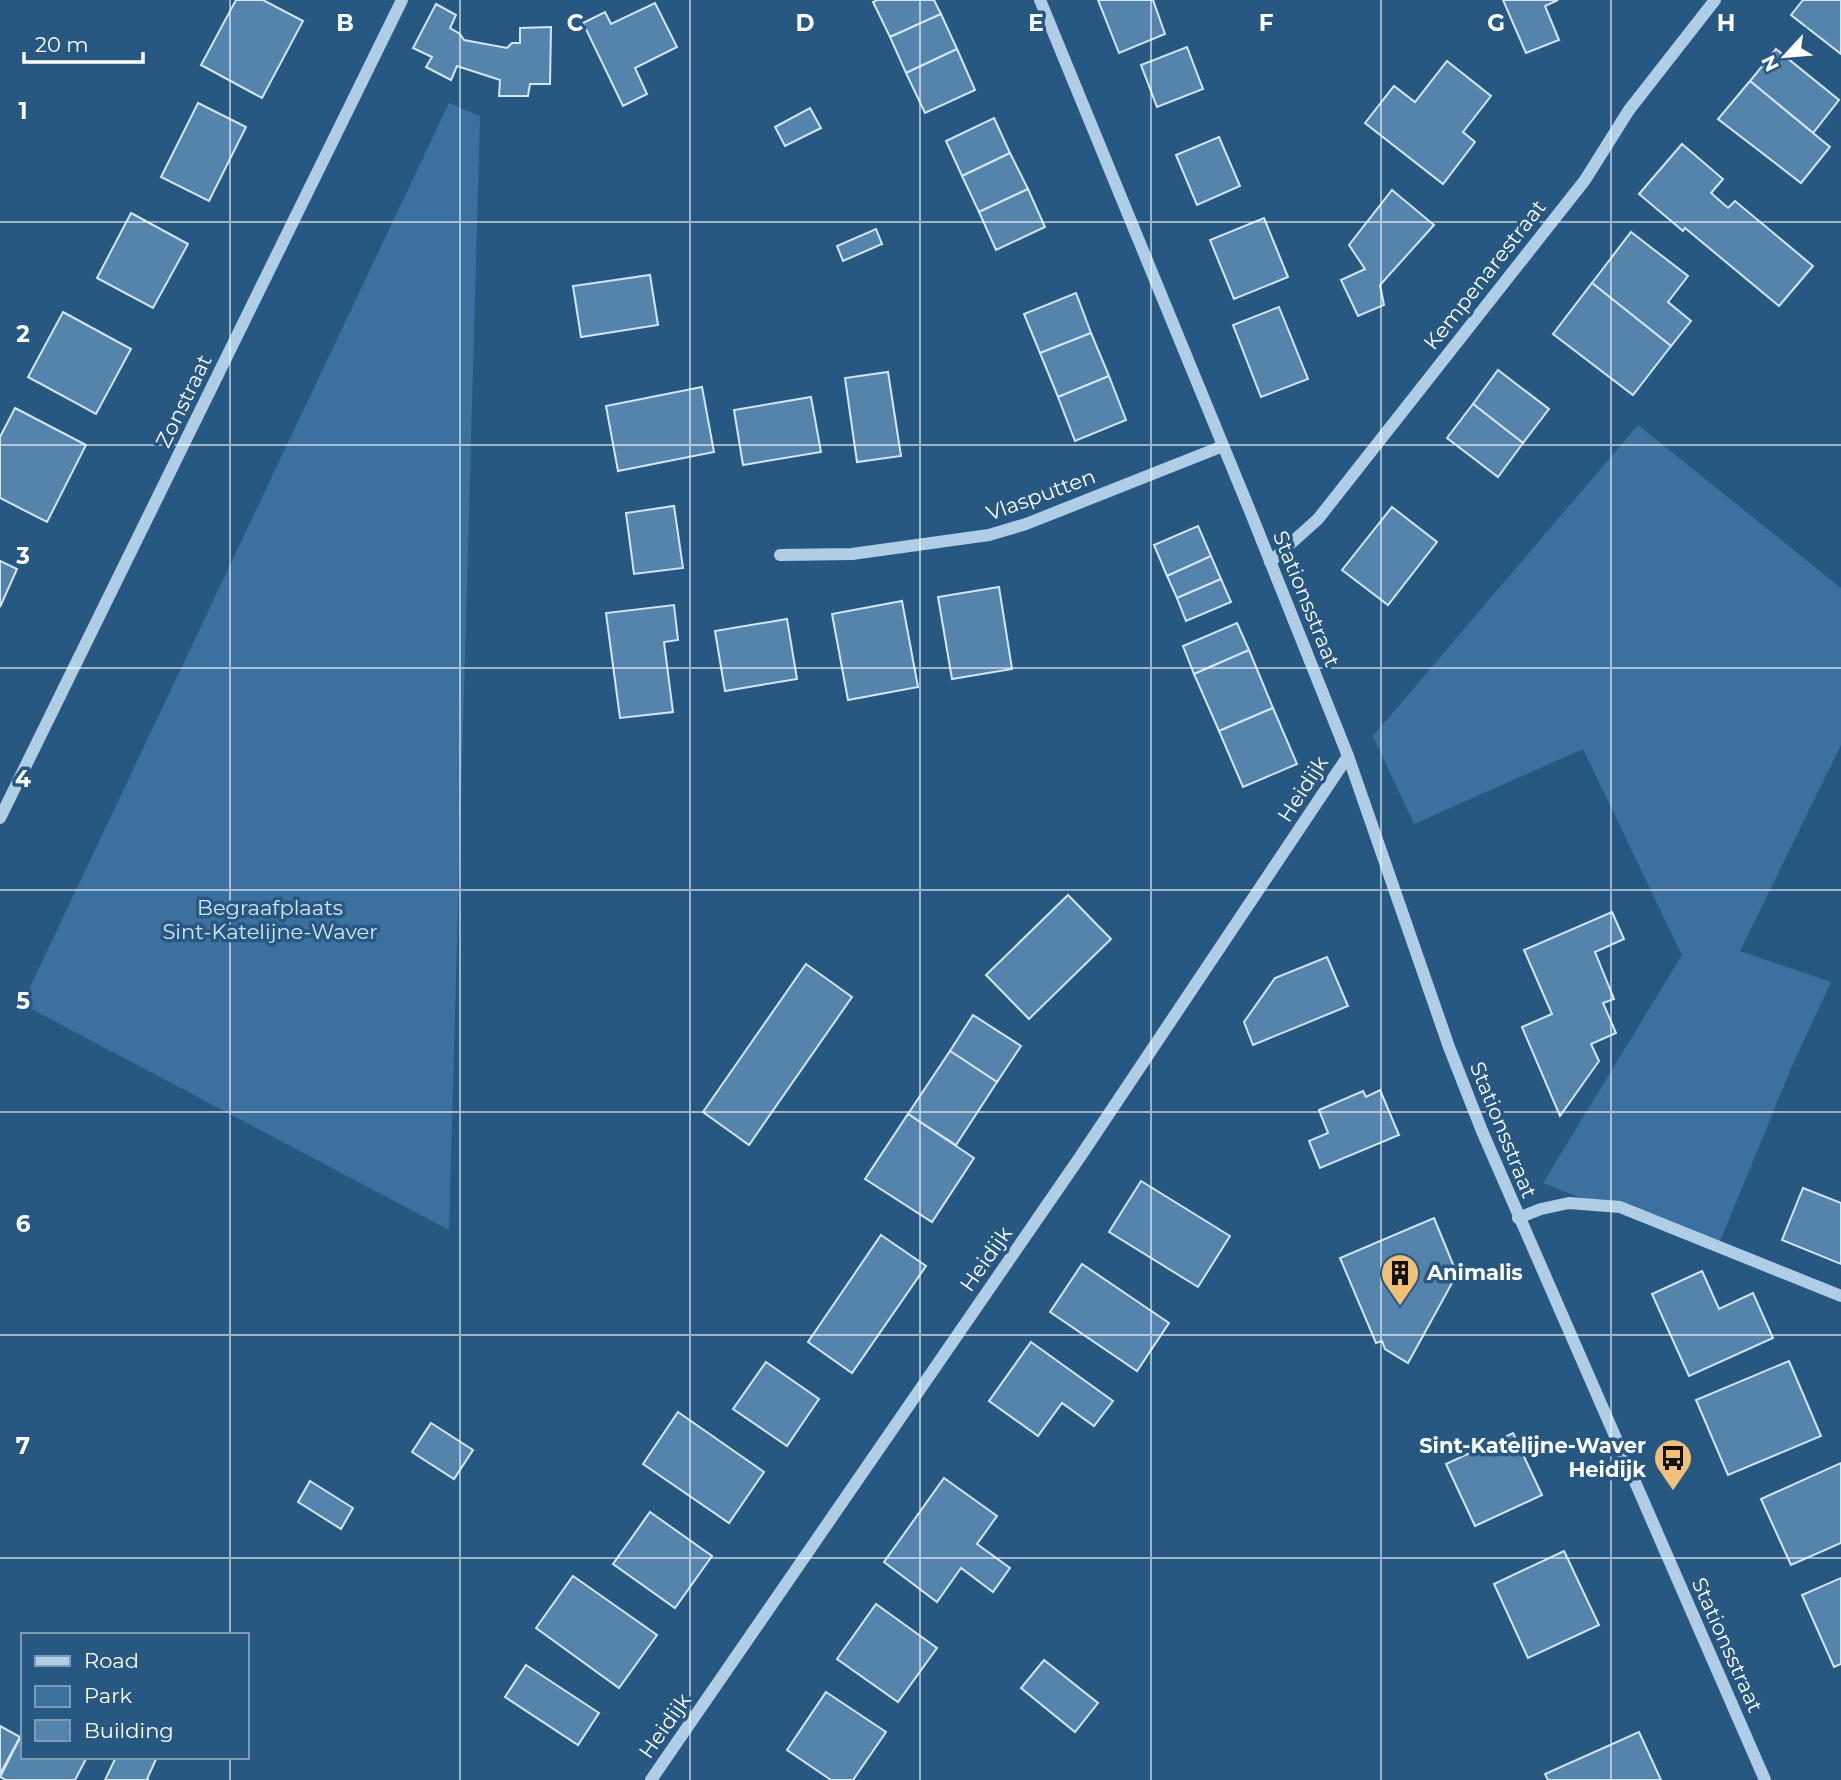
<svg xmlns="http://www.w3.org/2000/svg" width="1841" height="1780" font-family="Montserrat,sans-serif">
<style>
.green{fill:#3c719f}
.building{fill:#5483ac;stroke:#d3e6f5;stroke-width:2}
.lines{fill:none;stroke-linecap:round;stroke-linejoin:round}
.minor{stroke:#afcee6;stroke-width:12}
.grid{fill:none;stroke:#fff;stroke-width:2;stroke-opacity:0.55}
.labels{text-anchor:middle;stroke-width:7;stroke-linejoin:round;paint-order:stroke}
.street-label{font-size:21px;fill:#fff;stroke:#275882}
.park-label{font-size:21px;fill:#d3e6f5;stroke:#275882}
.poi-label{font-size:21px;font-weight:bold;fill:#fff;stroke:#275882;text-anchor:start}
.grid-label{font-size:23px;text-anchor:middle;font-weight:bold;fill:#fff;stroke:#275882;stroke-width:7;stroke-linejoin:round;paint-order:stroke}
</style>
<rect width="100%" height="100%" fill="#275882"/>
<g class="green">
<path d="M449,103L480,116L449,1230L22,1004Z"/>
<path d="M1638,425L1841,588V745L1740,951L1831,982L1792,1066L1716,1251L1543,1183L1682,955L1583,749L1414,824L1373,736Z"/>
</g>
<g class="building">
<path d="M236,0H263L303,21L262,98L201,65Z"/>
<path d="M877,0H934L941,14L890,37L873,2Z"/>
<path d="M1098,0H1153L1165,34L1119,53Z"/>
<path d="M1503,0H1558L1545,6L1559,40L1526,53Z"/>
<path d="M1803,0H1841V54L1791,15Z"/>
<path d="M655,3L677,47L635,68L647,94L623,106L583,23L605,12L611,24Z"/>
<path d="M436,4L456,15L450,28L460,34L464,40L507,48L512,43H520V28L551,27L550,84H530L528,96H499L500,80L457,66L451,80L426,67L432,57L413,48Z"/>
<path d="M941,14L957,49L906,73L890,37Z"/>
<path d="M1187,47L1203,89L1157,107L1141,65Z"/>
<path d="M957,49L975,90L925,113L906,73Z"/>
<path d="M1776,49L1839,100L1813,133L1750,81Z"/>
<path d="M1447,61L1491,96L1463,132L1475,142L1443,184L1365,123L1394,86L1415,102Z"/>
<path d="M1750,81L1830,147L1801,183L1718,119Z"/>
<path d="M198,103L246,127L209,201L161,177Z"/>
<path d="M810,108L821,128L785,146L775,127Z"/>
<path d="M994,118L1010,153L962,176L946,141Z"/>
<path d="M1219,137L1240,186L1197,205L1176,155Z"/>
<path d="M1682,144L1723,179L1711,193L1728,208L1735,201L1813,266L1779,306L1685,228L1683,231L1639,194Z"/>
<path d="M1010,153L1028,189L979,212L962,176Z"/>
<path d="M1028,189L1045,227L996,250L979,212Z"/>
<path d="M1392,190L1434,225L1380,285L1384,305L1358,316L1341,280L1365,269L1349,245Z"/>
<path d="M131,213L188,244L153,308L97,278Z"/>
<path d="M1264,218L1288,277L1234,299L1210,240Z"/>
<path d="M876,229L882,244L843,261L837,246Z"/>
<path d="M1631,232L1688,276L1668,302L1691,321L1671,346L1592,283Z"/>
<path d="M650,275L658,325L581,337L573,286Z"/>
<path d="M1592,283L1671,346L1633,395L1553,334Z"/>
<path d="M1076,293L1091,333L1040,353L1024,314Z"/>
<path d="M1279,307L1308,379L1261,397L1233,325Z"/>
<path d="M63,312L131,349L96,414L28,377Z"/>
<path d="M1091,333L1109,376L1058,397L1040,353Z"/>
<path d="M1498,370L1549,409L1523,443L1473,404Z"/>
<path d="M888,372L901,456L857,462L845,378Z"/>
<path d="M1109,376L1126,420L1075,441L1058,397Z"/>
<path d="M702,387L714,452L618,471L606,406Z"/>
<path d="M811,397L821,452L743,465L734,410Z"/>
<path d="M1473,404L1523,443L1498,477L1447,438Z"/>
<path d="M15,408L86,445L47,522L0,498V437Z"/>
<path d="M674,506L683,568L634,574L626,513Z"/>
<path d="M1392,507L1437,542L1388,605L1342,570Z"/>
<path d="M1198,526L1211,556L1167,576L1154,545Z"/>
<path d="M1211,556L1221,579L1177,598L1167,576Z"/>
<path d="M0,561L17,569L0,607Z"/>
<path d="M1221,579L1231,602L1186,621L1177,598Z"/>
<path d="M999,587L1012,669L952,679L938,597Z"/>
<path d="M902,601L918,687L848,700L832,614Z"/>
<path d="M674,605L678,640L664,642L673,712L620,718L606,613Z"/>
<path d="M787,619L797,679L725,691L715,631Z"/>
<path d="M1237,623L1249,650L1194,674L1183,646Z"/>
<path d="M1249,650L1273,708L1219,731L1194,674Z"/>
<path d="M1273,708L1297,764L1243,787L1219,731Z"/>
<path d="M1068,895L1111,939L1029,1019L986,975Z"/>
<path d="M1612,912L1624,939L1595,952L1614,999L1603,1003L1616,1033L1591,1044L1599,1061L1560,1116L1522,1027L1552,1014L1524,950Z"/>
<path d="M1327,957L1348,1006L1253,1045L1244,1022L1275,978Z"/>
<path d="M806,964L852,997L749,1145L703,1112Z"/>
<path d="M973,1015L1021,1046L997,1082L950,1051Z"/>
<path d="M950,1051L997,1082L956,1145L908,1114Z"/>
<path d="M1380,1090L1399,1135L1320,1168L1309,1141L1328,1133L1319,1110L1363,1091L1366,1097Z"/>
<path d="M908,1114L974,1158L932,1222L865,1179Z"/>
<path d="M1141,1181L1230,1236L1198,1287L1109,1232Z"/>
<path d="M1803,1188L1841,1203V1264L1782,1240Z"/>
<path d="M1434,1218L1457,1274L1408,1363L1385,1349L1382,1341L1376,1343L1340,1258Z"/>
<path d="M881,1235L926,1266L852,1373L808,1342Z"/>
<path d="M1082,1264L1169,1323L1137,1371L1050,1312Z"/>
<path d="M1702,1271L1719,1309L1753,1293L1773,1338L1689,1376L1652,1294Z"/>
<path d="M1031,1342L1113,1401L1094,1426L1062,1403L1038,1436L989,1401Z"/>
<path d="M1789,1361L1821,1436L1728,1475L1696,1400Z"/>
<path d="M766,1362L819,1399L787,1446L733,1409Z"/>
<path d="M678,1412L764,1472L729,1523L643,1464Z"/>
<path d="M431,1423L473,1450L454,1479L412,1452Z"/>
<path d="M1513,1433L1542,1495L1475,1526L1446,1464Z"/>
<path d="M1841,1463V1543L1791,1565L1761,1499Z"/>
<path d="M944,1478L997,1516L977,1544L1010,1568L993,1592L961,1568L937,1602L884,1562Z"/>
<path d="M310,1481L353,1508L341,1529L298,1502Z"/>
<path d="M650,1512L712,1556L675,1608L613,1564Z"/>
<path d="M1564,1551L1599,1625L1528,1658L1494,1584Z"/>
<path d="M573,1576L657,1635L619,1688L536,1628Z"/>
<path d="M1841,1578V1664L1834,1667L1802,1595Z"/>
<path d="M876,1604L937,1648L898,1702L837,1659Z"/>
<path d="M1044,1660L1098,1703L1075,1732L1021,1688Z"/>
<path d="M526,1665L599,1713L578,1745L505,1697Z"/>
<path d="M826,1692L886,1732L853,1780H831L787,1750Z"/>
<path d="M0,1726L20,1737L0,1774Z"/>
<path d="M23,1732V1757H87L75,1780H6L0,1777Z"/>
<path d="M1639,1732L1661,1780H1548L1545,1774Z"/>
<path d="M116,1757H157L147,1779L149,1780H105Z"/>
</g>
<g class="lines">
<g class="minor">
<path d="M1040,0L1250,511L1348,756L1449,1047L1482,1131L1765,1780"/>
<path d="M780,555L852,554L989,535L1026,524L1223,446"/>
<path d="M1270,562L1318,519L1585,180L1629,110L1715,0"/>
<path d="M0,818L402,0"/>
<path d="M1518,1218L1541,1209L1569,1203L1620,1207L1841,1296"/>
<path d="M651,1780L1080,1157L1348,756"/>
</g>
</g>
<path class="grid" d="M230,0V1635M460,0V1780M690,0V1780M920,0V1780M1151,0V1780M1381,0V1780M1611,0V1780M0,222H1841M0,445H1841M0,668H1841M0,890H1841M0,1112H1841M0,1335H1841M0,1558H1841M230,1757V1780"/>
<defs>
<symbol id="building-pin" viewBox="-11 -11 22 30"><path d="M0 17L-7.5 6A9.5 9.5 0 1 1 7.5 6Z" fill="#efc075" stroke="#275882"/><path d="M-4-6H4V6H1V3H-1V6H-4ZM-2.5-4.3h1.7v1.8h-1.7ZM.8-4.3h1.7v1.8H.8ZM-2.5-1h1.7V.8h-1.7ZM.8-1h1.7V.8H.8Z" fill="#111"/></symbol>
<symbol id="bus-pin" viewBox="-11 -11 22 30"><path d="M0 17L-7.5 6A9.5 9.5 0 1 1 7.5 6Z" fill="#efc075" stroke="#275882"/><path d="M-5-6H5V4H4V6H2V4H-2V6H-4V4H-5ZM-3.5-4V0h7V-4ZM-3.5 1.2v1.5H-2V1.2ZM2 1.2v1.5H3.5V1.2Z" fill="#111"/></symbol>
</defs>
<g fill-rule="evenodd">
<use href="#building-pin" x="1378" y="1251" width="44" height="60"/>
<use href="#bus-pin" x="1651" y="1436" width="44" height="60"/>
</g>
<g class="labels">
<g class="street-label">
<text transform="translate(1485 275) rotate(-52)" y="7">Kempenarestraat</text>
<text transform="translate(184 401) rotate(-64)" y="7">Zonstraat</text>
<text transform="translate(1041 495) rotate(-20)" y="7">Vlasputten</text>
<text transform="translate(1306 599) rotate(68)" y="7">Stationsstraat</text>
<text transform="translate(1303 789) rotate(-57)" y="7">Heidijk</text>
<text transform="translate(1503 1130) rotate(68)" y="7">Stationsstraat</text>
<text transform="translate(986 1259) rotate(-55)" y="7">Heidijk</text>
<text transform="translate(1727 1645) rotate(66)" y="7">Stationsstraat</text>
<text transform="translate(665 1726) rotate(-55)" y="7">Heidijk</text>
</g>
<g class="park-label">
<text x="270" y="915">Begraafplaats<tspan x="270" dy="24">Sint-Katelijne-Waver</tspan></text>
</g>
<g class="poi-label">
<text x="1427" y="1280">Animalis</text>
<text x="1646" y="1453" text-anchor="end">Sint-Katelijne-Waver<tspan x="1646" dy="24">Heidijk</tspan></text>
</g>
</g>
<g class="grid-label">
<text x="345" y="31">B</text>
<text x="575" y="31">C</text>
<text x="805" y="31">D</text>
<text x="1036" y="31">E</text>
<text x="1266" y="31">F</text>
<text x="1496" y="31">G</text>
<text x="1726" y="31">H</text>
<text x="23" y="119">1</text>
<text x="23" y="342">2</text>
<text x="23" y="564">3</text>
<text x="23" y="787">4</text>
<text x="23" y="1009">5</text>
<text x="23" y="1232">6</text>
<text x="23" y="1454">7</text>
</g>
<rect x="21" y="1633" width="228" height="126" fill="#275882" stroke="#7d9bb4" stroke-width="2"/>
<rect x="35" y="1656" width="35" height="10" fill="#afcee6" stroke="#7d9bb4" stroke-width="2"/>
<text x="84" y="1668" font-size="21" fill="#ffffff">Road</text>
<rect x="35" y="1686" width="35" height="21" fill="#3c719f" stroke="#7d9bb4" stroke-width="2"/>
<text x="84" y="1703" font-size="21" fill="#ffffff">Park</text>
<rect x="35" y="1720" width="35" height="21" fill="#5483ac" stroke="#7d9bb4" stroke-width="2"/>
<text x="84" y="1738" font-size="21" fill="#ffffff">Building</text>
<g transform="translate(1785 56) rotate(244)" stroke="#275882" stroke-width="5" paint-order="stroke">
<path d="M0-5L12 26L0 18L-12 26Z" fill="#ffffff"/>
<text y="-10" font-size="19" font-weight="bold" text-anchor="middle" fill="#ffffff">N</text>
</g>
<path d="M24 52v10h119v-10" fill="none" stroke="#ffffff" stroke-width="3.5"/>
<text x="35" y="52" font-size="21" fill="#ffffff" stroke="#275882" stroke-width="5" paint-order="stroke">20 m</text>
</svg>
